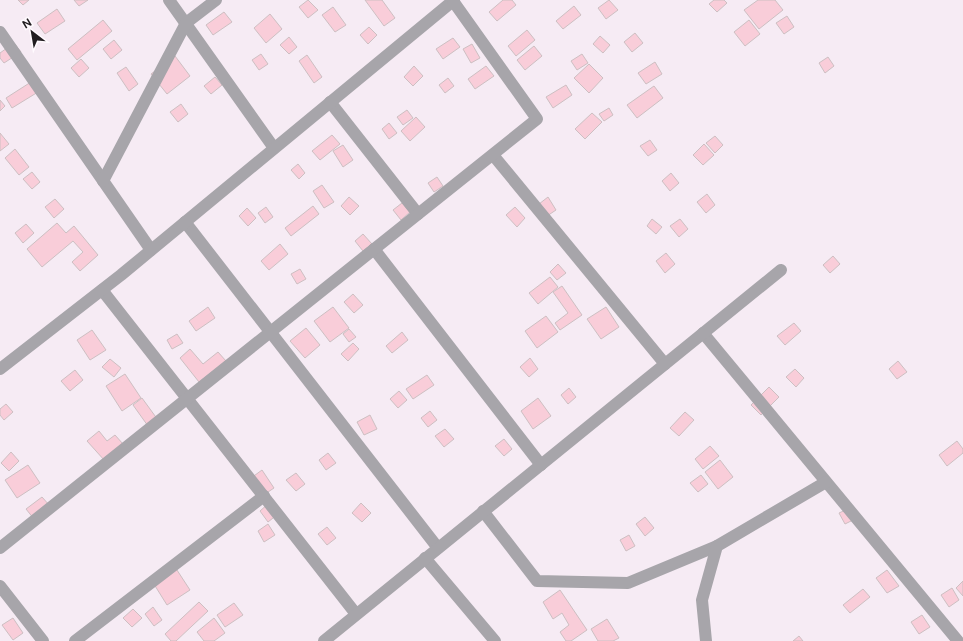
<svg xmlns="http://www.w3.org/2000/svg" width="963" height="641" font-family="'Public Sans',sans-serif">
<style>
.building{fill:#f9cdd9;stroke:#cdbfc2}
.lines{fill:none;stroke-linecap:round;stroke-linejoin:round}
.minor{stroke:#a7a5aa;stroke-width:12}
</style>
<rect width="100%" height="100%" fill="#f6ebf4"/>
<g class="building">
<path d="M18,0H29L23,5Z"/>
<path d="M74,0H88L79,6Z"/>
<path d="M308,0L318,10L308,18L299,7Z"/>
<path d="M365,0H382L395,18L384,26Z"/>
<path d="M503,0H512L516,5L497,21L489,12Z"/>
<path d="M609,0L618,10L606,19L598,8Z"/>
<path d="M714,0H724L727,3L717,12L709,4Z"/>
<path d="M758,0H775L783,10L759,29L744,10Z"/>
<path d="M574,6L581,15L563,29L556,21Z"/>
<path d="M333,7L346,25L335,32L322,15Z"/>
<path d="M57,9L65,21L45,34L37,23Z"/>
<path d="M224,12L232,22L213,35L206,25Z"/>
<path d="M270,14L282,29L266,43L254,28Z"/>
<path d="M787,16L794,27L784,34L776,23Z"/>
<path d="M103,20L112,31L77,60L68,49Z"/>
<path d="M749,20L760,34L745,46L734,32Z"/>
<path d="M369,27L377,35L368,44L360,35Z"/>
<path d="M527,30L535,40L516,56L508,46Z"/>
<path d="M635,33L643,43L632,52L624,42Z"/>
<path d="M600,36L610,45L603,53L593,44Z"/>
<path d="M289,37L297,47L289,54L280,45Z"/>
<path d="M453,38L460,47L443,59L436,49Z"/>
<path d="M114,40L122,50L111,59L103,49Z"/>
<path d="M14,43L21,52L4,63L0,58V53Z"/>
<path d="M472,44L480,58L471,63L463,49Z"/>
<path d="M534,46L542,56L525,70L517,60Z"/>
<path d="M261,54L268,64L259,70L252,60Z"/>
<path d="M582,54L588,63L577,70L571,61Z"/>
<path d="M307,55L322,77L314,83L299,61Z"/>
<path d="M175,56L190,76L167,94L151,74Z"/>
<path d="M828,57L834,66L825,73L819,63Z"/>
<path d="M81,59L89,68L79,77L71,68Z"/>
<path d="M655,62L662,74L646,84L638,73Z"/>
<path d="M589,64L603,78L589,93L574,78Z"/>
<path d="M414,66L423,76L413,86L404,77Z"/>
<path d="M486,66L494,76L475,89L468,79Z"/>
<path d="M126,67L138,84L129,91L117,73Z"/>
<path d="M215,77L222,85L211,94L204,86Z"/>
<path d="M448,78L454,86L445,93L439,85Z"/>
<path d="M31,82L38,92L12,108L6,98Z"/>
<path d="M566,85L572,95L553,108L546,97Z"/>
<path d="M654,86L663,98L637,118L627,105Z"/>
<path d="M0,100L5,106L0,111Z"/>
<path d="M181,104L188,114L178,122L170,112Z"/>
<path d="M609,108L613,115L604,121L599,114Z"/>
<path d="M407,110L413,118L403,125L397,117Z"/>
<path d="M592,113L602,122L585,139L575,129Z"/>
<path d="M416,117L425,127L410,141L401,131Z"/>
<path d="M389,123L397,133L389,139L382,129Z"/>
<path d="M0,133L9,144L0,151Z"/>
<path d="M332,135L340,144L320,160L312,151Z"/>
<path d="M715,136L723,145L715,153L706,143Z"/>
<path d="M650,140L657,150L648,156L640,146Z"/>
<path d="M704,144L714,155L703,165L693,155Z"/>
<path d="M343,145L353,160L343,167L333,151Z"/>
<path d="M15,149L29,167L19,175L5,158Z"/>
<path d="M298,164L305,173L299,179L291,170Z"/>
<path d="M32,172L40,182L32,189L23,179Z"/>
<path d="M671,173L679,183L670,191L662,181Z"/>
<path d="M437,177L443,186L434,192L428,183Z"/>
<path d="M322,185L334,202L324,208L313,191Z"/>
<path d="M707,194L715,205L706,213L697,202Z"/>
<path d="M349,197L359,206L350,215L341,206Z"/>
<path d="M548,197L556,210L547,216L539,204Z"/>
<path d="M55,199L64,209L54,218L45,207Z"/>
<path d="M402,203L410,212L401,220L393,210Z"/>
<path d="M313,206L319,214L291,236L285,228Z"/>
<path d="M266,207L273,217L265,223L258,213Z"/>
<path d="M515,207L525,218L517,227L506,215Z"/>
<path d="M247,208L256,218L248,226L239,216Z"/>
<path d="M652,219L662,227L656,234L647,226Z"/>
<path d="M680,219L688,229L679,237L670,226Z"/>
<path d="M57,223L66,233L74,226L98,255L80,271L72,262L83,252L73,241L42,267L27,249Z"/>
<path d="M26,224L34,233L23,243L15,233Z"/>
<path d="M363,234L372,244L363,251L355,241Z"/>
<path d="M280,244L288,254L269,270L261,261Z"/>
<path d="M666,253L675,264L665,273L656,261Z"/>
<path d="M833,256L840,264L830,273L823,265Z"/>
<path d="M558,264L566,273L557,280L550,272Z"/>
<path d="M300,269L306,279L297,284L291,274Z"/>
<path d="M550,277L558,287L538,304L529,293Z"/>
<path d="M562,286L582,315L560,330L555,323L568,313L553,292Z"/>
<path d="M353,294L363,305L354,313L344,302Z"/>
<path d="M208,307L215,318L196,331L189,321Z"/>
<path d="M333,307L349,328L330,342L314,321Z"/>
<path d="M606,307L619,327L601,339L587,319Z"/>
<path d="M546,316L558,332L537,348L525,331Z"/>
<path d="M794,323L801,331L785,345L777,336Z"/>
<path d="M306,328L320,345L305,358L290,341Z"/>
<path d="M349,329L356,337L349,342L343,334Z"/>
<path d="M92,330L106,350L90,360L77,340Z"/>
<path d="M402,332L408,340L392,353L386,346Z"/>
<path d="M177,334L183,343L172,349L167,340Z"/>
<path d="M353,343L359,349L348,361L341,354Z"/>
<path d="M190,349L203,364L218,352L226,361L199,382L180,358Z"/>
<path d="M530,358L538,369L529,377L520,367Z"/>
<path d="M110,359L121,368L114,377L102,367Z"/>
<path d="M898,361L907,372L897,379L889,369Z"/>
<path d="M795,369L804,378L796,387L786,377Z"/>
<path d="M75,370L83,380L70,391L61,381Z"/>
<path d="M125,374L141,398L122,411L106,386Z"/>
<path d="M427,375L434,385L413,399L406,389Z"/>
<path d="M769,387L779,397L761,415L751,405Z"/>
<path d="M569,388L576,397L568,404L561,395Z"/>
<path d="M399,391L407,400L398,408L390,399Z"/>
<path d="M142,398L158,420L148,426L133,405Z"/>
<path d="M538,398L551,416L533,429L521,411Z"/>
<path d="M6,404L13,412L4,420L0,415V409Z"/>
<path d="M430,411L437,420L428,427L421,418Z"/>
<path d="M685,412L694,420L679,436L670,428Z"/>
<path d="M370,415L377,429L364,435L357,422Z"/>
<path d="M445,429L454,439L444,447L435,436Z"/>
<path d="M99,431L107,441L115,435L123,444L105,461L87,441Z"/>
<path d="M504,439L512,449L504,456L495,446Z"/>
<path d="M957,441L963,449V453L947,466L939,455Z"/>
<path d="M710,446L719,456L703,469L695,459Z"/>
<path d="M11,452L19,461L9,471L1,463Z"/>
<path d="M328,453L336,463L326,470L319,460Z"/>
<path d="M720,460L733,477L718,489L705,472Z"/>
<path d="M28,465L40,483L17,498L5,480Z"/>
<path d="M262,470L274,488L259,498L247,481Z"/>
<path d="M296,473L305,484L296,491L286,480Z"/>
<path d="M701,475L708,484L698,492L690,483Z"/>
<path d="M42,497L50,506L34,519L26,509Z"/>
<path d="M269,503L278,514L268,522L260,511Z"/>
<path d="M361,503L371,513L362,522L352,513Z"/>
<path d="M850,508L855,519L845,524L839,513Z"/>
<path d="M645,517L654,528L645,536L636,524Z"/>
<path d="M268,524L275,535L264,542L258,531Z"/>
<path d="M327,527L336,538L327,545L318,534Z"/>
<path d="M629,535L635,546L626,551L620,540Z"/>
<path d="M175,567L190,590L167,605L152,581Z"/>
<path d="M887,570L899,586L887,593L876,578Z"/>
<path d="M963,581V596L956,588Z"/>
<path d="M952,588L959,600L949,607L941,595Z"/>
<path d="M863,589L870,597L850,613L843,605Z"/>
<path d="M560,590L587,630L571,641H566L560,632L569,625L562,613L553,619L543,602Z"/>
<path d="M199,602L208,611L176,641H171L165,634Z"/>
<path d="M234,603L243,615L225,627L217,615Z"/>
<path d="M153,607L162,620L154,626L145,614Z"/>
<path d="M133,609L142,618L132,627L123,618Z"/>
<path d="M922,615L930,627L919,634L911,622Z"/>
<path d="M13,618L23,633L13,640L2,625Z"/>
<path d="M214,618L225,633L214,641H204L197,632Z"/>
<path d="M607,619L619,638L613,641H598L591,629Z"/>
<path d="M799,636L803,641H793Z"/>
</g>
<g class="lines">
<g class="minor">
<path d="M169,0L274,148"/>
<path d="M0,32L151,250"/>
<path d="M330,102L418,214"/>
<path d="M493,155L665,364"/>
<path d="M103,181L186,23L216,0"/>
<path d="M185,222L438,548"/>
<path d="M374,249L541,465"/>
<path d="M102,290L356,614"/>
<path d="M703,333L958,641"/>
<path d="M0,369L121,275L454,0"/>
<path d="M483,511L537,581L628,583L717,546"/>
<path d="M0,548L537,119L453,1"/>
<path d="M425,558L495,641"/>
<path d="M0,586L43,641"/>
<path d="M75,641L264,496"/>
<path d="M324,641L781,270"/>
<path d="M706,641L702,600L717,546L826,482"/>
</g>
</g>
<g transform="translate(32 32) rotate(329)" stroke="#fffafe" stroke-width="3" paint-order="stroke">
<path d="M0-3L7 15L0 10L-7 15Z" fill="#211d20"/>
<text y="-6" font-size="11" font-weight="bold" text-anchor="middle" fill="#211d20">N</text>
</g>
</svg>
